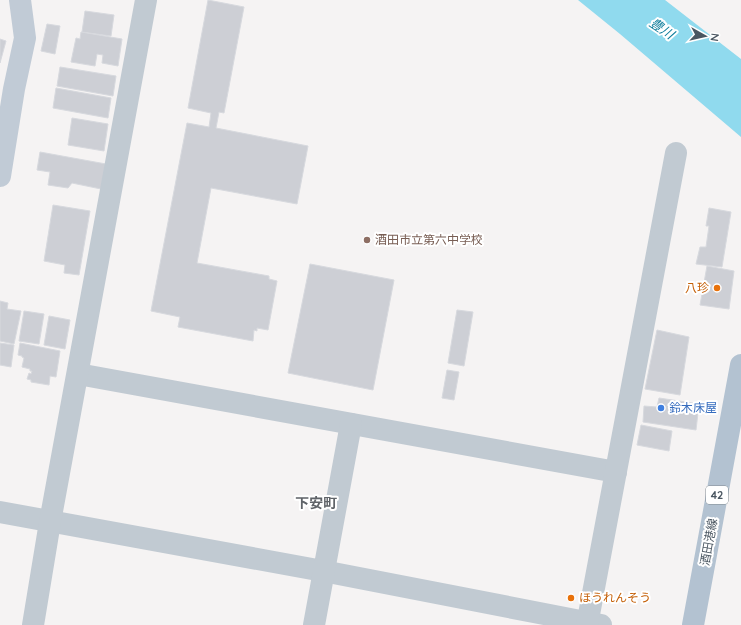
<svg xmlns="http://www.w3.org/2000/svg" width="741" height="625" font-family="Quicksand,'Noto Sans JP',sans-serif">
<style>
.water{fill:#90daee}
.building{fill:#cdcfd5;stroke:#d7d9de}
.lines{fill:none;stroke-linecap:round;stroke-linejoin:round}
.street{stroke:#c1cad2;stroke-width:22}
.secondary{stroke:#c1cbd6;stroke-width:22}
.primary{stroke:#b3c2d1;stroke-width:22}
.education-dot{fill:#8d6e63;stroke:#fff;stroke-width:1.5}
.food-dot{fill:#e8710a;stroke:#fff;stroke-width:1.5}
.shop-dot{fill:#3f7fe0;stroke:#fff;stroke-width:1.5}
.labels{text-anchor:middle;stroke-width:4;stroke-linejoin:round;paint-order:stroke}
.shield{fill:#fff;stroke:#808990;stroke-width:1}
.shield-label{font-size:11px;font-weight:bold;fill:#4a5661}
.education-label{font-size:12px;fill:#785e54;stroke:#fff;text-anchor:start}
.food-label{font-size:12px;fill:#c56008;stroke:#fff;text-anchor:end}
.shop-label{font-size:12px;fill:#366cbe;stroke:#fff;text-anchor:start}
.street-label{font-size:12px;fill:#4a5661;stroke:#fff}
.water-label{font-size:13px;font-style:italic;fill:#0c7c9b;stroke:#fff}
.quarter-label{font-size:14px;font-weight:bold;fill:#5f6368;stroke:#fff}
</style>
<rect width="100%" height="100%" fill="#f5f3f3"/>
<path class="water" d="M578,0H665L741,59V137L620,34Z"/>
<g class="building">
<path d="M208,0L244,7L224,113L219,112L216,128L308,146L297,204L211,188L197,263L269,276V279L277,281L268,330L257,328V331L254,330L253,341L178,327L180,317L151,311L187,123L209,127L211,113L188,108Z"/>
<path d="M85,11L114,15L111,36L82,32Z"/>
<path d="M47,24L60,26L55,54L41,51Z"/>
<path d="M81,32L122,39L118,66L102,63L103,55L97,54L95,66L71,62L76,38L80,39Z"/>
<path d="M0,39L6,41L0,63Z"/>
<path d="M60,67L116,76L113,96L57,86Z"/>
<path d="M56,88L111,98L108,118L53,108Z"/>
<path d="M72,118L108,124L104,151L68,145Z"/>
<path d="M40,152L106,164L101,189L72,183L68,188L48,185L50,172L37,170Z"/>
<path d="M53,205L90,211L79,275L64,273L65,265L44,261Z"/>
<path d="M709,208L731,212L722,267L696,264L700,247H706L709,226H706Z"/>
<path d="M310,264L394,280L373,390L288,373Z"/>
<path d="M707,266L734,271L729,309L700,305Z"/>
<path d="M0,301L8,303L7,309L21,311L14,344L0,341Z"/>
<path d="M457,310L473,312L464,366L448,363Z"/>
<path d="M24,311L44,314L39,344L19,341Z"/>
<path d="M49,316L70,320L65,349L44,345Z"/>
<path d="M657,330L689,337L680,395L645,389Z"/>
<path d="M0,343L14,345L11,367L0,365Z"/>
<path d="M20,343L60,351L56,377L50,376L49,385L31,382V380L27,379L29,373L31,374L32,371H30V369L22,367L24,358L22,357V356L18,355Z"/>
<path d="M447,370L459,372L454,400L442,398Z"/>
<path d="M659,398L699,404L696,430L643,422L644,406L657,407Z"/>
<path d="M641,425L672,431L669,451L637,445Z"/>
</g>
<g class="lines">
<g class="street">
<path d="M78,374L616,472"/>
<path d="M0,512L323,571L601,625"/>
<path d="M33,625L50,522L146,0"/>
<path d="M314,625L351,424"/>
<path d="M587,625L676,153"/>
</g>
<path class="secondary" d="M0,176L14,89L25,38L20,0"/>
<path class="primary" d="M693,625L741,365"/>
</g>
<circle class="education-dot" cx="367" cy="240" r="4"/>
<g class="food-dot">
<circle cx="717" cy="288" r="4"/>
<circle cx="571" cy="598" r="4"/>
</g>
<circle class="shop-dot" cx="661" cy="408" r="4"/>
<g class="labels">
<rect class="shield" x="706" y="486" width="22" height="18" rx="3"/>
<g class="shield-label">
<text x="717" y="499">42</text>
</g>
<g class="education-label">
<text x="375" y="244">酒田市立第六中学校</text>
</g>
<g class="food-label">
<text x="709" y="292">八珍</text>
<text x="579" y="602" text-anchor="start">ほうれんそう</text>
</g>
<g class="shop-label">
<text x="669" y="412">鈴木床屋</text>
</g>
<g class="street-label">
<text transform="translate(709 542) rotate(-80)" y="4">酒田港線</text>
</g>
<g class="water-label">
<text transform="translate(662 28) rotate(34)" y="5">豊川</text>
</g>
<g class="quarter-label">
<text x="316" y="508">下安町</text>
</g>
</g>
<g transform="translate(705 36) rotate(98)" stroke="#ffffff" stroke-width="3" paint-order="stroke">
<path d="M0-3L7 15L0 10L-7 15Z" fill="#4a5661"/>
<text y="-6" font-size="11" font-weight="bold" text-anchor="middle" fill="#4a5661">N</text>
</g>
</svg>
